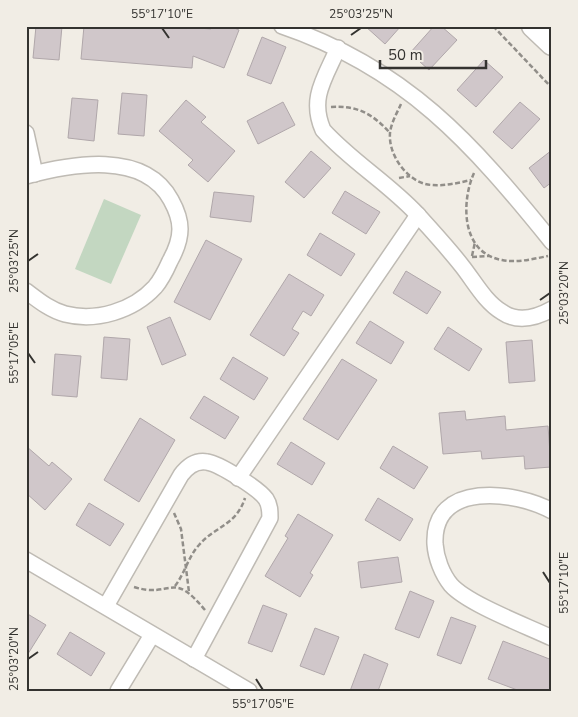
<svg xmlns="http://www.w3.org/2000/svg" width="578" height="717" font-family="'Nunito Sans',sans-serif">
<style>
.green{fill:#c3d7c1}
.building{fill:#d0c7ca;stroke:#b0a7aa}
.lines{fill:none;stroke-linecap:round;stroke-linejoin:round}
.minor-casing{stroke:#bfbbb4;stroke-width:18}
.secondary-casing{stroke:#bfbbb4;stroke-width:25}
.path{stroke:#918e89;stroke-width:2.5;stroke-dasharray:5 2.5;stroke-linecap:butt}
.minor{stroke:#fff;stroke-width:15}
.secondary{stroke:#fff;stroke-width:22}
.ticks{fill:none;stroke:#343330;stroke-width:2}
.neatline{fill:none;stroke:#343330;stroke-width:2}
.ticks-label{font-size:12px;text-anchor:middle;fill:#343330}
</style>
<rect width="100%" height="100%" fill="#f1ede5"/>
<path class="green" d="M104,199L141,215L111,284L75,269Z"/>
<g class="building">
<path d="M36,26H62L59,60L33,58Z"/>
<path d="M84,26H172L211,29L212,26H230L239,30L224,68L193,56L192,68L81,59Z"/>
<path d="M365,26H401L385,44Z"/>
<path d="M434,26H441L457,40L429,70L410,53Z"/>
<path d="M262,37L286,47L271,84L247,75Z"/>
<path d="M484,60L503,77L476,107L457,90Z"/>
<path d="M122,93L147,95L144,136L118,134Z"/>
<path d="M72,98L98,100L94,141L68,138Z"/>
<path d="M186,100L206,117L201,122L235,151L208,182L188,165L193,160L159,131Z"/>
<path d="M283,102L295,125L258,144L247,121Z"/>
<path d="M520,102L540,119L512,149L493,132Z"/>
<path d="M552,150V182L544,188L529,168Z"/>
<path d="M311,151L331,168L304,198L285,182Z"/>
<path d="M345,191L380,212L366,234L332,213Z"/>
<path d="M214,192L254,196L251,222L210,217Z"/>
<path d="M320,233L355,254L341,276L307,255Z"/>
<path d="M206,240L242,259L210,320L174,302Z"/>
<path d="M406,271L441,292L427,314L393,293Z"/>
<path d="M289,274L324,295L311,316L303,311L292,329L299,333L284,356L250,335Z"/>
<path d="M170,317L186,355L162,365L147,327Z"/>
<path d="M370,321L404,342L391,364L356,343Z"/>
<path d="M448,327L482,349L469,371L434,349Z"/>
<path d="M104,337L130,339L127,380L101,378Z"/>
<path d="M532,340L535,381L509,383L506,342Z"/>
<path d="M55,354L81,356L77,397L52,395Z"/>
<path d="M233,357L268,378L254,400L220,379Z"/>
<path d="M342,359L377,380L338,440L303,419Z"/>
<path d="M204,396L239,417L225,439L190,418Z"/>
<path d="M465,411L466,420L505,416L506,430L548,426L551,467L525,469L524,456L482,459L481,451L443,454L439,413Z"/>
<path d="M140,418L175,440L139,502L104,480Z"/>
<path d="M291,442L325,463L312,485L277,464Z"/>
<path d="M26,446L49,466L52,462L72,479L45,510L26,493Z"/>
<path d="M393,446L428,467L414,489L380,468Z"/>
<path d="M378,498L413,519L400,541L365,520Z"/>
<path d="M89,503L124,524L110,546L76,525Z"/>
<path d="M298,514L333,535L310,573L313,575L300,597L265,576L288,538L285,536Z"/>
<path d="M398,557L402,582L361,588L358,562Z"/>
<path d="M410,591L434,601L419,638L395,629Z"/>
<path d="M263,605L287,614L272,652L248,643Z"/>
<path d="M26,613L46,625L26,657Z"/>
<path d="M451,617L476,626L461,664L437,655Z"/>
<path d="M315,628L339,637L324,675L300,666Z"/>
<path d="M70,632L105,653L91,676L57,654Z"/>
<path d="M503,641L552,660V691H520L488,679Z"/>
<path d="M364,654L388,664L378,691H350Z"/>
</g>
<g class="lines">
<defs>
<g id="minor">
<path d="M282,26C406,68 472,143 552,242"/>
<path d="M338,48C325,78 309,98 323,130C351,161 388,183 417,214C432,231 448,248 462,266C474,281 485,302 502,312C518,323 536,318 552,309"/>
<path d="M26,133L35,174"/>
<path d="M26,176C71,164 144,150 171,200C176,209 180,219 180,229C180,240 175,252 170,261C166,270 161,280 155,287C133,311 96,322 65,314C50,310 38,300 26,291"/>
<path d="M238,478L418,215"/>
<path d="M552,511C516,491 432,480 435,544C436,558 442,574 451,585C468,604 527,626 552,638"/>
<path d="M26,560L249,691"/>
<path d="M106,606L181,475C187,467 196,460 207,462C220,464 259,489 266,499C270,505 270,511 270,518L194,659"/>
<path d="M118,691L152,635"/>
</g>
<path id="secondary" d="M533,26L552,44"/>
</defs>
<use href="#minor" class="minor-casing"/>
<use href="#secondary" class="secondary-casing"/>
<g class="path">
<path d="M493,26L552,88"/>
<path d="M401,104C397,113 391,123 390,133C388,156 409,184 432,185C445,186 458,183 471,180"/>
<path d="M331,107C357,105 373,114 390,133"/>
<path d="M474,173C461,202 461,253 502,260C517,263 533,259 548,256"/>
<path d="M399,178L410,176"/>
<path d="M472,256L475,242"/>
<path d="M472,257L489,256"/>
<path d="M174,513L181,529L189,592"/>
<path d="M175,586C185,573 188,557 199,545C215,526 236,526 245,498"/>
<path d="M134,587C173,599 171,569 205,610"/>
</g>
<use href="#minor" class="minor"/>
<use href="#secondary" class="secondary"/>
</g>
<path class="ticks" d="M162,28L169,38M351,35L361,28M28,261L38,254M540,300L550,293M28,353L35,363M543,572L550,583M28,659L38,652M256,679L263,690"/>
<rect width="578" height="717" fill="none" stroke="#f1ede5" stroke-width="55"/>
<path d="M380 60v8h106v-8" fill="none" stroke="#343330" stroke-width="2.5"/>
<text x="388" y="60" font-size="15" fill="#343330" stroke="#f1ede5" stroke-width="4" paint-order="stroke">50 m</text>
<rect x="28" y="28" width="522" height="662" class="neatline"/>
<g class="ticks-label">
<text x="162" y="18">55°17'10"E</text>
<text x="361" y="18">25°03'25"N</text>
<text transform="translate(14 261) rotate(-90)" y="4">25°03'25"N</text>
<text transform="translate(564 293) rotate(-90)" y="4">25°03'20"N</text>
<text transform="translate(14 353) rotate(-90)" y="4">55°17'05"E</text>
<text transform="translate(564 583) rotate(-90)" y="4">55°17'10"E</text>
<text transform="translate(14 659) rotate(-90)" y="4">25°03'20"N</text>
<text x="263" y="708">55°17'05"E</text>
</g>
</svg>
